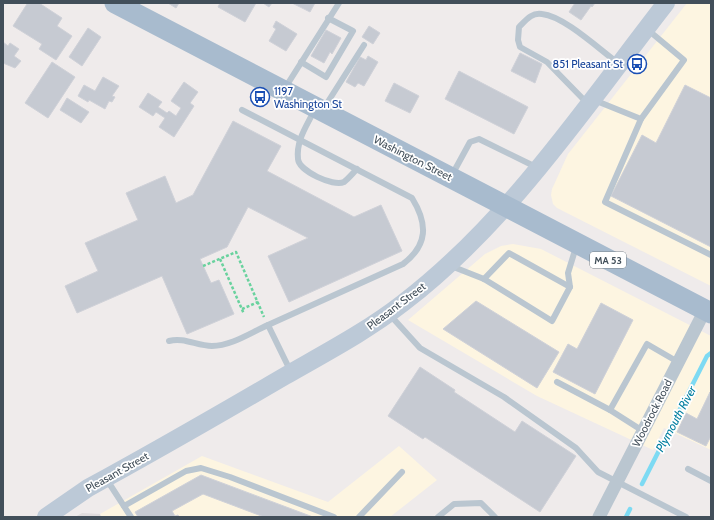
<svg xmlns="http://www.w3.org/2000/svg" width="714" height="520" font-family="Cabin,sans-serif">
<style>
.commercial{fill:#fdf5e1}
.education{fill:#e0dcdd}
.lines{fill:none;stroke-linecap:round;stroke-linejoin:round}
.stream{stroke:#7ddaf3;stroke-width:4.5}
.building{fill:#c6cad2;stroke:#cfd1d8}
.path{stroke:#69d29e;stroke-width:2.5;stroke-dasharray:3 2;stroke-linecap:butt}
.lane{stroke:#bac6d0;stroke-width:6}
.street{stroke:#bac6d0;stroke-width:13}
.secondary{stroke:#bcc9d7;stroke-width:18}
.primary{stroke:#a8bbce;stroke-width:21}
.labels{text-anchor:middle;stroke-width:3.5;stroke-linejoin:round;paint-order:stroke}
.shield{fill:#fff;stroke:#7b848c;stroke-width:1}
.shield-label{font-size:10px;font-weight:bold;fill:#424f5a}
.transit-label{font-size:11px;fill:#164399;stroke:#fff;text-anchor:end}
.street-label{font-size:11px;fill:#424f5a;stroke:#fff}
.water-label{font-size:12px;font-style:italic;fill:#027fa0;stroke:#fff}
</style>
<rect width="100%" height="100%" fill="#efebeb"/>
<g class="commercial">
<path d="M687,3H711V286L557,208L553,204L551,195L552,189L568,154Z"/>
<path d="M513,244L541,249L711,336V450L664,428L653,450L537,396L408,320L485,254L501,246Z"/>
<path d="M399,446L437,480L390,517H101L100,514L202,456L328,502Z"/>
</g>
<path class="education" d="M82,513L100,514L101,517H75Z"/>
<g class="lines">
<g class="stream">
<path d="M642,484L707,356L711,353"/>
<path d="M626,517L630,509"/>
</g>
</g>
<g class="building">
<path d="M39,3L62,18L57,26L72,36L56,60L39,49L42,44L13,26L27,4Z"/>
<path d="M168,3H179L176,8Z"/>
<path d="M220,3H256L245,22L218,7Z"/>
<path d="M263,3H272L269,7Z"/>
<path d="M292,3H315L310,12Z"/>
<path d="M575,3H595L592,7L591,6L581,20L569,12Z"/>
<path d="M276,21L297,34L286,51L269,41L276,29L273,27Z"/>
<path d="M369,26L380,33L373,44L362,37Z"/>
<path d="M88,28L101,37L82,66L69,57Z"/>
<path d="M326,30L341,38L332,54L330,52L324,63L311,56Z"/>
<path d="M3,42L8,46L10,43L19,49L14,56L21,61L15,68L3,63Z"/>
<path d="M520,53L542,64L535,83L511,71Z"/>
<path d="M368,56L378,62L364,86L358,83L355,87L346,82L360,57L366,60Z"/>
<path d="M52,62L75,77L48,118L25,103Z"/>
<path d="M459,71L528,107L514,134L445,99Z"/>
<path d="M103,77L119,86L112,96L115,97L112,102L109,101L105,109L89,100L88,102L78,96L84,85L95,91Z"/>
<path d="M184,82L198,92L190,103L194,106L174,137L159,127L165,118L156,112L153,116L139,107L148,93L162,102L158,107L167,113L169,111L176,116L181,108L171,101Z"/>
<path d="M394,83L419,96L410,113L385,101Z"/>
<path d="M685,85L711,98V247L611,196L642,135L656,143Z"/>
<path d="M67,98L89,112L81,123L60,110Z"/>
<path d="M233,121L281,146L267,171L354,217L381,205L402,251L289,302L268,256L308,238L248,207L227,247L200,259L211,283L219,280L234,314L187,334L162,276L77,313L65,286L98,271L85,243L138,220L126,193L165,176L176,203L193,195Z"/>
<path d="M476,301L559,352L537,388L443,329Z"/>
<path d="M601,303L633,320L595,394L553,372L568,344L577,349Z"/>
<path d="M420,367L455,390L454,392L515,432L522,421L576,456L540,512L425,437L423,439L388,416Z"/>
<path d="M710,392L711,436L706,446L677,432L686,413L697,419Z"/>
<path d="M201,475L313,517H264L203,494L172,511L175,516L178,515L179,517H138L135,512Z"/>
</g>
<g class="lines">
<g class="path">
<path d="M220,259L244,314"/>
<path d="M203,266L236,252L264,317"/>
<path d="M242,309L258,302"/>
</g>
<g class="lane">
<path d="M301,62L326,77L353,31L328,18"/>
<path d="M285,88L339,3"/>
<path d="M594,100L641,119L684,60L648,30"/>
<path d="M587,103L547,62L520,47L518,40L519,27C526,20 532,12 542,14C564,16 600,50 618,63"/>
<path d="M324,108L364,45"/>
<path d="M242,110L412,198C428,224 428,245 403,264L268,325"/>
<path d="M314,111C306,127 296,141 298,159C299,171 333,187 344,182C348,179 353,173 357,169"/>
<path d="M641,119L605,202L711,255"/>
<path d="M452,175L470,142L479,139L536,167"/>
<path d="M451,266L484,279L552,321L570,287L568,273L576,247"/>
<path d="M484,279L509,253L570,287"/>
<path d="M390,315L420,348L504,397L576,448L598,472L686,517"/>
<path d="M169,341C184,337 197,346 212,346C231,346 250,333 268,325L290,370"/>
<path d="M557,382L610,410"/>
<path d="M643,431L610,410L647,344L678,362"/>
<path d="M688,469L711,481"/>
<path d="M107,480L131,517"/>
<path d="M124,506L186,471L201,468L230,477L334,517"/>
<path d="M359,517L402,472"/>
<path d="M438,517L454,504L481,503L495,517"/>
</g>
<path class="street" d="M599,517L705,310"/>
<path class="secondary" d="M46,517L88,488C154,452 220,414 285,376C325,353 367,331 403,303C509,222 585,107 666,3"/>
<path class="primary" d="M115,3L711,313"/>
</g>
<defs>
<symbol id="bus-ring" viewBox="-11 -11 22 22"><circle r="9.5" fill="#fff" stroke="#1a4fb4" stroke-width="1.5"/><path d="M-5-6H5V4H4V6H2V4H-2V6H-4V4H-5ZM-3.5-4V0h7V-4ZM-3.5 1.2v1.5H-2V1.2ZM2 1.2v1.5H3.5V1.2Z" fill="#1a4fb4"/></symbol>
</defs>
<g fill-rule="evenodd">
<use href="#bus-ring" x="626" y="53" width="22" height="22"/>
<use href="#bus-ring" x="249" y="86" width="22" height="22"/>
</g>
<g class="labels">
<rect class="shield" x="590" y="252" width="36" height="16" rx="3"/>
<g class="shield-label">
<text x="608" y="264">MA 53</text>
</g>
<g class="transit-label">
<text x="623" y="68">851 Pleasant St</text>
<text x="274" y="95" text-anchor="start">1197<tspan x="274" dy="13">Washington St</tspan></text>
</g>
<g class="street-label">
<text transform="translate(413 158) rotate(27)" y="4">Washington Street</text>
<text transform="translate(396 306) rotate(-37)" y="4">Pleasant Street</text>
<text transform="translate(652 413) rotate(-63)" y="4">Woodrock Road</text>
<text transform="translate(117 472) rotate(-29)" y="4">Pleasant Street</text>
</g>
<g class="water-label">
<text transform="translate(676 419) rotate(-62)" y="4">Plymouth River</text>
</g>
</g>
<rect width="714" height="520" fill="none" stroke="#424f5a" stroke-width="8"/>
</svg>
